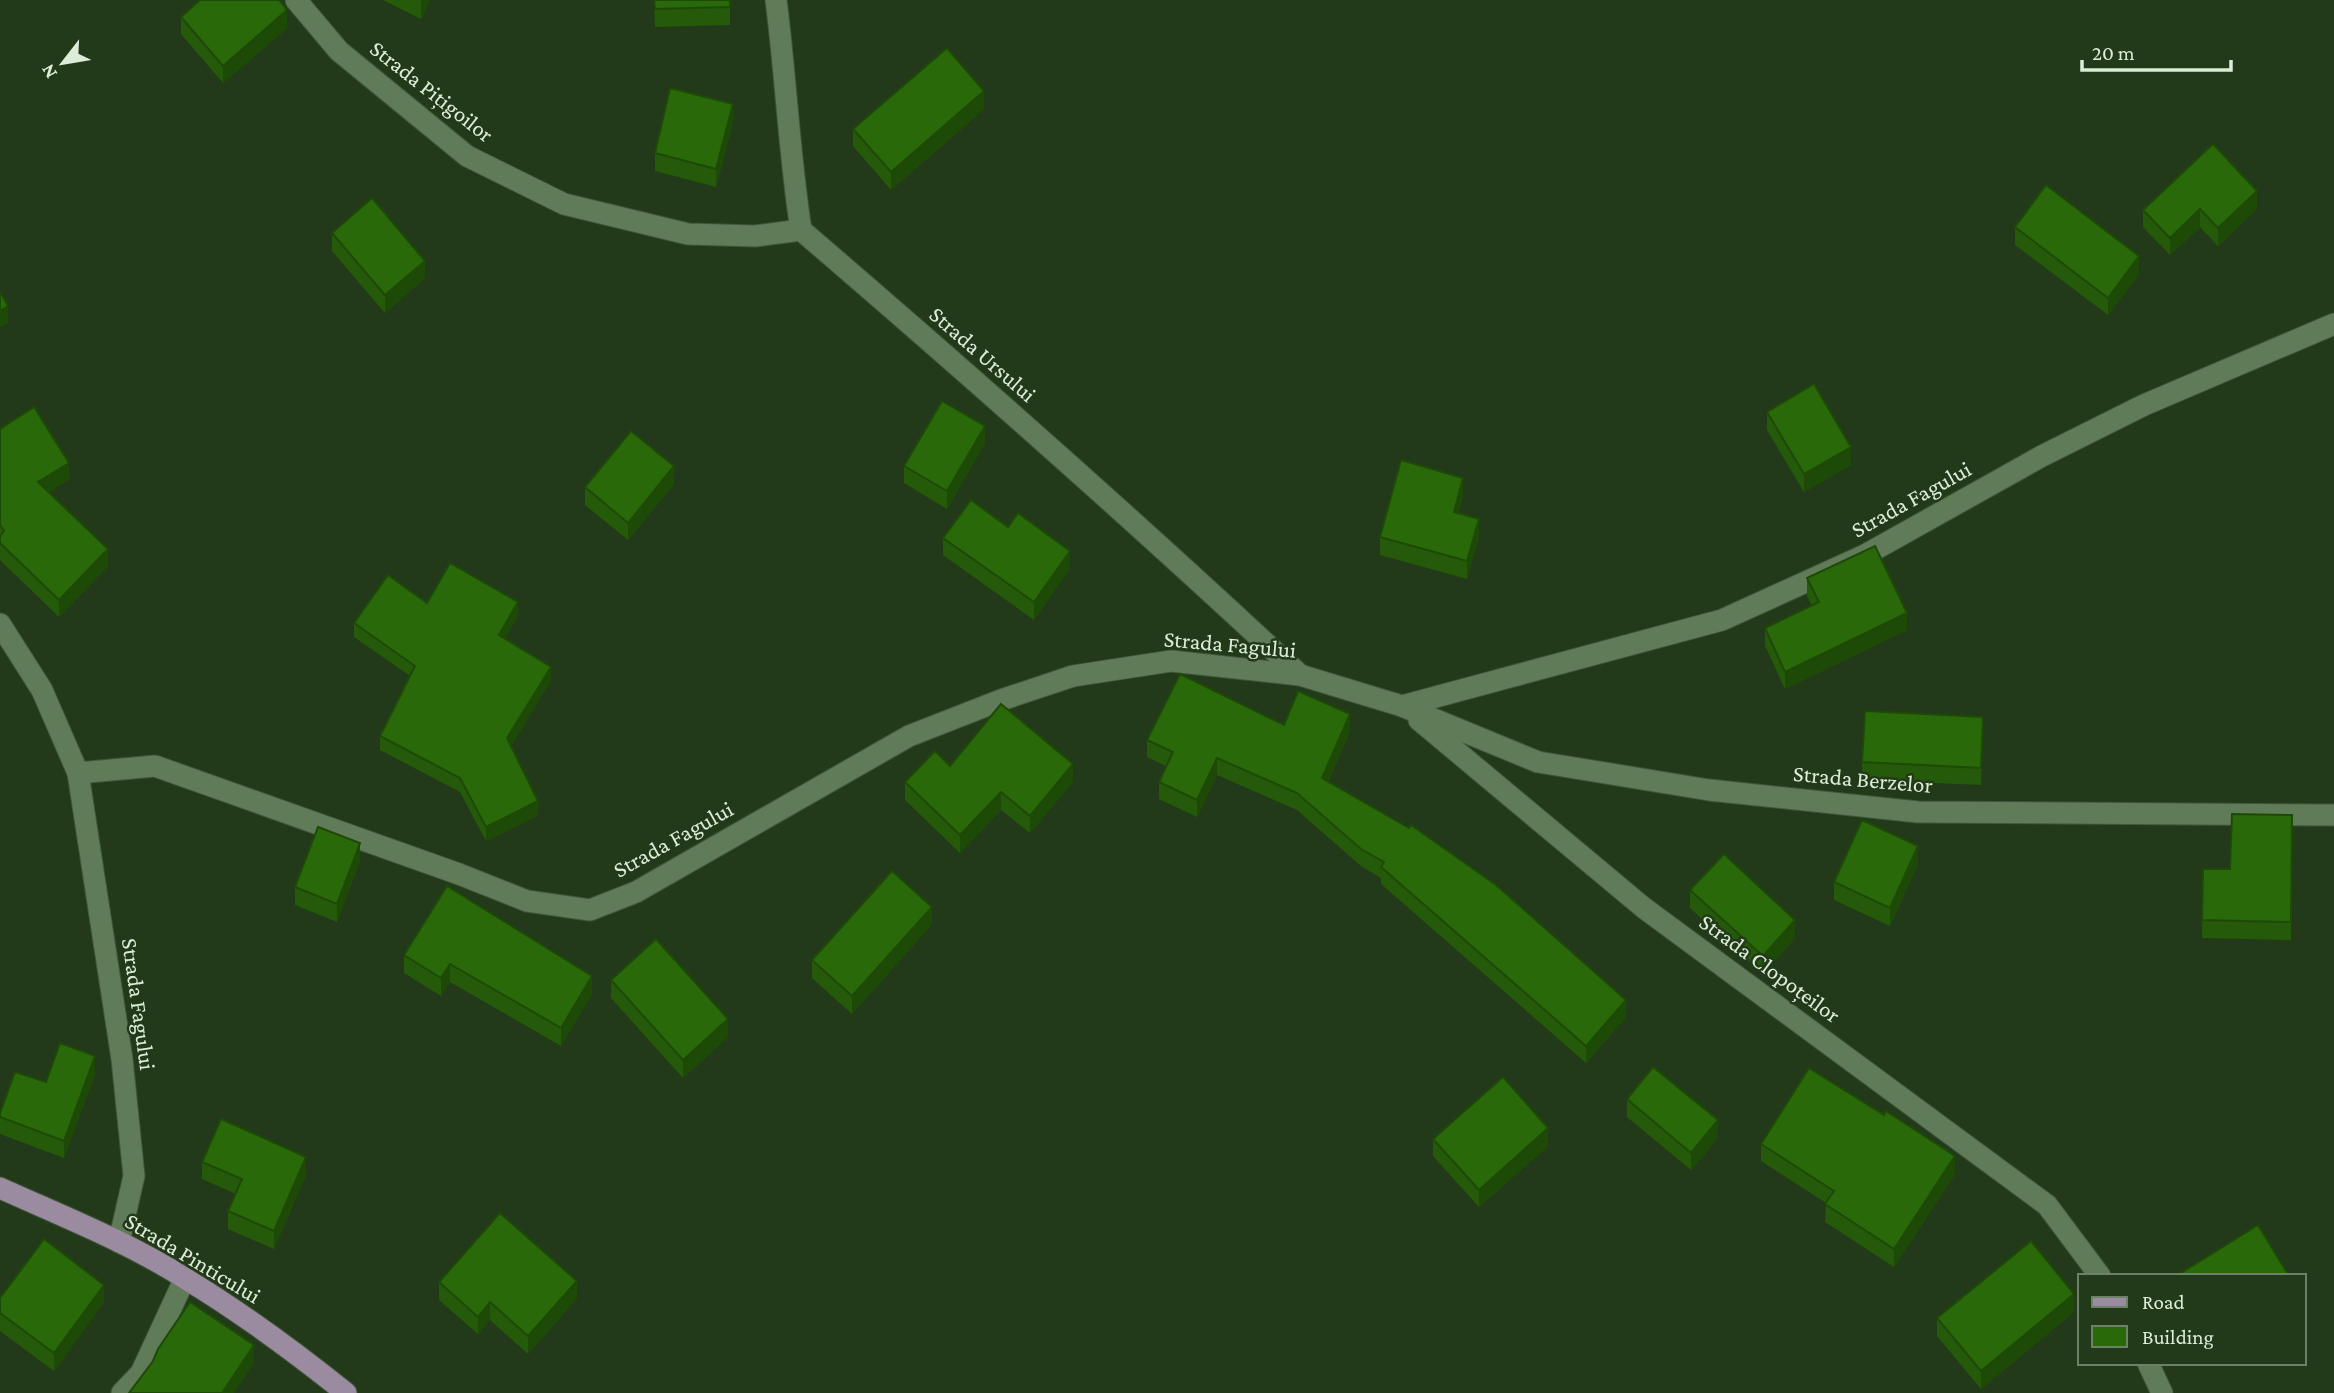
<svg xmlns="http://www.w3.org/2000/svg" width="2334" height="1393" font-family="'Crimson Pro',serif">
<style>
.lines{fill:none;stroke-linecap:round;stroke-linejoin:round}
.minor-casing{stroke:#41563a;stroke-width:23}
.major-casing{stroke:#41563a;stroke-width:23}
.minor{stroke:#607b58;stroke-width:21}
.major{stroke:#9b8ba1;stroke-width:21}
.wall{fill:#245a09}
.shaded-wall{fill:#1d4a07}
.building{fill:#2a690a;stroke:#1d4a07;stroke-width:2}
.labels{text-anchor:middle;stroke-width:5;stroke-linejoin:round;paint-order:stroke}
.street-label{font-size:23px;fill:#ddecd8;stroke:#223a1a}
</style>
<rect width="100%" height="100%" fill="#223a1a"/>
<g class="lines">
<defs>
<g id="minor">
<path d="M296,0L339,51L467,156L564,204L688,234L755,236L801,230"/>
<path d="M776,0C786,77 789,153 801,230C970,375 1137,523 1300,675"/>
<path d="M0,624L42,690L78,773L155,766L459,874L527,901L590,910L636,892L909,736L1001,700L1073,676L1171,661L1300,675L1402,706L1722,620L1865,555L2042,456L2144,405L2334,324"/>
<path d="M1402,706L1538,762L1709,790L1918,812L2334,815"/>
<path d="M1419,720L1644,908L2047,1205L2100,1276"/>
<path d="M78,773L122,1059L134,1176L119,1242"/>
<path d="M2148,1363L2162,1393"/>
<path d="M122,1393L141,1373L185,1278"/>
</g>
<path id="major" d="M0,1188C62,1216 128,1242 186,1279C242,1313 295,1352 346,1393"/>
</defs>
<use href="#minor" class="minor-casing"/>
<use href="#major" class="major-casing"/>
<use href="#minor" class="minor"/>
<use href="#major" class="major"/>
</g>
<g class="wall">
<path d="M383,0H430L421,19Z"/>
<path d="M654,0H730V25L655,27Z"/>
<path d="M181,17L287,28L223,83L181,34Z"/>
<path d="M984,109L891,190L853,146V129Z"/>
<path d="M733,122L716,187L655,171V153Z"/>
<path d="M2257,209L2218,246L2200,227L2170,255L2143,227V210Z"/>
<path d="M2015,227L2139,274L2108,315L2015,245Z"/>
<path d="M332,233L425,278L385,313L332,251Z"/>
<path d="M1767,412L1851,465L1804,492L1767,430Z"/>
<path d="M0,429L69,479L49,492L108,566L59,617L0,560Z"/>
<path d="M985,443L947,509L904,483V466Z"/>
<path d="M674,484L628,540L585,505V487Z"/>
<path d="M1463,496L1458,514L1479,537L1467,579L1380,555V537Z"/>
<path d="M1008,527L1070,568L1034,620L943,555V538Z"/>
<path d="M1807,578L1907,630L1785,689L1765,646V628L1812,606L1807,596Z"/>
<path d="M427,603L518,616L505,638L551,680L511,746L538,815L486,841L460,792L380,750V736L410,676L354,637V623Z"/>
<path d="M1284,725L1350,731L1328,782L1626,1017L1586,1063L1381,884V878L1361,866L1297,810L1217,775L1197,817L1159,799V782L1166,766L1147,757V740Z"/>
<path d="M1983,734L1981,785L1862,780V762Z"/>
<path d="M950,766L1073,782L1030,833L1001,810L960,853L905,800V782Z"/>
<path d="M2292,815L2291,940L2202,938L2203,869H2230Z"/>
<path d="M360,861L337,922L295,905V887Z"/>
<path d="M1918,864L1890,926L1834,900V882Z"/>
<path d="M1690,890L1795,938L1763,974L1690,908Z"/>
<path d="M932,924L852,1014L812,978V960Z"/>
<path d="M404,955L592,994L561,1046L450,982L441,996L404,973Z"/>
<path d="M611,980L728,1037L683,1078L611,998Z"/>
<path d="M95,1074L64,1158L0,1134V1113L46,1082Z"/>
<path d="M1627,1099L1718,1138L1691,1170L1627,1117Z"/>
<path d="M1884,1115L1955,1174L1894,1267L1825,1222L1826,1203L1761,1161V1144Z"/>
<path d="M1433,1139L1548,1146L1479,1207L1433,1156Z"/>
<path d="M202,1162L306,1175L274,1249L228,1229V1211L236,1194L202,1179Z"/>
<path d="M439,1282L577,1298L528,1354L490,1320L478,1334L439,1300Z"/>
<path d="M0,1298L104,1302L54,1371L0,1331Z"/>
<path d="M2074,1312L1981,1389L1937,1336V1318Z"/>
</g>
<g class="shaded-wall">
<path d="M421,0H430L421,19Z"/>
<path d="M287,10V28L223,83V66Z"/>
<path d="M984,91V109L891,190V172Z"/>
<path d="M733,104V122L716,187V169Z"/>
<path d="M2257,191V209L2218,246V228Z"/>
<path d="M2200,209V227L2170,255V238Z"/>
<path d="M2139,256V274L2108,315V298Z"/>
<path d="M425,261V278L385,313V295Z"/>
<path d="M8,306V323L0,328V311Z"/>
<path d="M985,426V443L947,509V491Z"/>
<path d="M1851,447V465L1804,492V474Z"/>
<path d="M69,463V479L38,499V482Z"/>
<path d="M674,466V484L628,540V523Z"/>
<path d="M1463,478V496L1454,530V512Z"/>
<path d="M1479,519V537L1467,579V561Z"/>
<path d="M108,549V566L59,617V600Z"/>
<path d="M1070,551V568L1034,620V602Z"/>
<path d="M518,602V616L499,649V635Z"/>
<path d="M1907,613V630L1785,689V672Z"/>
<path d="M551,667V680L507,752V738Z"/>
<path d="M1350,714V731L1322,795V778Z"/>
<path d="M1217,758V775L1197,817V800Z"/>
<path d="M1073,764V782L1030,833V816Z"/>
<path d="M1001,792V810L960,853V835Z"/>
<path d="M538,801V815L486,841V827Z"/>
<path d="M360,843V861L337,922V904Z"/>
<path d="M1918,846V864L1890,926V908Z"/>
<path d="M932,907V924L852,1014V996Z"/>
<path d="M1795,920V938L1763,974V956Z"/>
<path d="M450,964V982L441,996V978Z"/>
<path d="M592,976V994L561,1046V1028Z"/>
<path d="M1626,1000V1017L1586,1063V1046Z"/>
<path d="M728,1019V1037L683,1078V1060Z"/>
<path d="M95,1056V1074L64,1158V1141Z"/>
<path d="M1718,1120V1138L1691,1170V1153Z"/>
<path d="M1548,1128V1146L1479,1207V1190Z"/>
<path d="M1955,1156V1174L1894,1267V1249Z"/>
<path d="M306,1157V1175L274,1249V1231Z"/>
<path d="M577,1281V1298L528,1354V1336Z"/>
<path d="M104,1285V1302L54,1371V1353Z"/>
<path d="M2074,1294V1312L1981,1389V1371Z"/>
<path d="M490,1302V1320L478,1334V1317Z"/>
<path d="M254,1345V1363L234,1393H222Z"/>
</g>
<g class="building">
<path d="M200,0H279L287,10L223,66L181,17Z"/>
<path d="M654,0H730V7L655,9Z"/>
<path d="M947,48L984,91L891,172L853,129Z"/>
<path d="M670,88L733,104L716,169L655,153Z"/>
<path d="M2213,144L2257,191L2218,228L2200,209L2170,238L2143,210Z"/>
<path d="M2046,185L2139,256L2108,298L2015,227Z"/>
<path d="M372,198L425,261L385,295L332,233Z"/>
<path d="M0,292L8,306L0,311Z"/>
<path d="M1814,384L1851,447L1804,474L1767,412Z"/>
<path d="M942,401L985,426L947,491L904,466Z"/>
<path d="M34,407L69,463L38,482L108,549L59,600L0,543V536L4,531L0,524V429Z"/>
<path d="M631,431L674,466L628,523L585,487Z"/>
<path d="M1401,460L1463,478L1454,512L1479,519L1467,561L1380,537Z"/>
<path d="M971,500L1008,527L1018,513L1070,551L1034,602L943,538Z"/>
<path d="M1875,546L1907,613L1785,672L1765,628L1819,602L1807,578Z"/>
<path d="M450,563L518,602L499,635L551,667L507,738L538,801L486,827L460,778L380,736L415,666L354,623L388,575L427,603Z"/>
<path d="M1180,674L1284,725L1298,691L1350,714L1322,778L1409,828L1411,825L1496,885L1626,1000L1586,1046L1381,867L1384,862L1361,849L1297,793L1217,758L1197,800L1159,782L1173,752L1147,740Z"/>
<path d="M1001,704L1073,764L1030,816L1001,792L960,835L905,782L935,751L950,766Z"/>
<path d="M1865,711L1983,717L1981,768L1862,762Z"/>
<path d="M2232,814L2292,815L2291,922L2202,920L2203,869H2230Z"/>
<path d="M1862,820L1918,846L1890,908L1834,882Z"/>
<path d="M318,827L360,843L337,904L295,887Z"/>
<path d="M1724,854L1795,920L1763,956L1690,890Z"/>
<path d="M892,871L932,907L852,996L812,960Z"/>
<path d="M447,886L592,976L561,1028L450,964L441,978L404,955Z"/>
<path d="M656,939L728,1019L683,1060L611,980Z"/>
<path d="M60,1043L95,1056L64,1141L0,1117V1113L15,1072L46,1082Z"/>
<path d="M1653,1067L1718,1120L1691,1153L1627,1099Z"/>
<path d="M1809,1068L1884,1115L1886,1111L1955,1156L1894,1249L1825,1204L1834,1191L1761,1144Z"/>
<path d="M1503,1077L1548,1128L1479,1190L1433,1139Z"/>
<path d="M221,1119L306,1157L274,1231L228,1211L242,1179L202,1162Z"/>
<path d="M500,1213L577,1281L528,1336L490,1302L478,1317L439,1282Z"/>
<path d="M2258,1225L2289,1276H2176Z"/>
<path d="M44,1239L104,1285L54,1353L0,1313V1298Z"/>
<path d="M2031,1241L2074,1294L1981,1371L1937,1318Z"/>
<path d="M190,1302L254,1345L222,1393H129L153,1361L158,1349Z"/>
</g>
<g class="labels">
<g class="street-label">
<text transform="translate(432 91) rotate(38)" y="8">Strada Pițigoilor</text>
<text transform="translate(983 354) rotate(41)" y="8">Strada Ursului</text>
<text transform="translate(1911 499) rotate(-29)" y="8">Strada Fagului</text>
<text transform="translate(1230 644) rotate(5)" y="8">Strada Fagului</text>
<text transform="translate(1863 779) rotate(5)" y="8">Strada Berzelor</text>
<text transform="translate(673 839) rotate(-29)" y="8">Strada Fagului</text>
<text transform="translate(1770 968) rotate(36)" y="8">Strada Clopoțeilor</text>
<text transform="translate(139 1004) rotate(82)" y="8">Strada Fagului</text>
<text transform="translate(193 1258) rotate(31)" y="8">Strada Pinticului</text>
</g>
</g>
<rect x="2078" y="1274" width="228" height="91" fill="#223a1a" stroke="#6d8166" stroke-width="2"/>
<rect x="2092" y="1297" width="35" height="10" fill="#9b8ba1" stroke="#6d8166" stroke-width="2"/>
<text x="2142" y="1309" font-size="21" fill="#ddecd8">Road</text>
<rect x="2092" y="1326" width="35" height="21" fill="#2a690a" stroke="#6d8166" stroke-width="2"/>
<text x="2142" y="1344" font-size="21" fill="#ddecd8">Building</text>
<g transform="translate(63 63) rotate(239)" stroke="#223a1a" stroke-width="5" paint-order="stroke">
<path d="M0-5L12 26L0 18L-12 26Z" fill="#ddecd8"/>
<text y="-10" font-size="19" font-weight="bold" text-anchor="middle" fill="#ddecd8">N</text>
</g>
<path d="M2082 60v10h149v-10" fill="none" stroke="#ddecd8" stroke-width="3.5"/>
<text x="2092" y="60" font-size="21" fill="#ddecd8" stroke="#223a1a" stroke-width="5" paint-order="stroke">20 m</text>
</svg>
